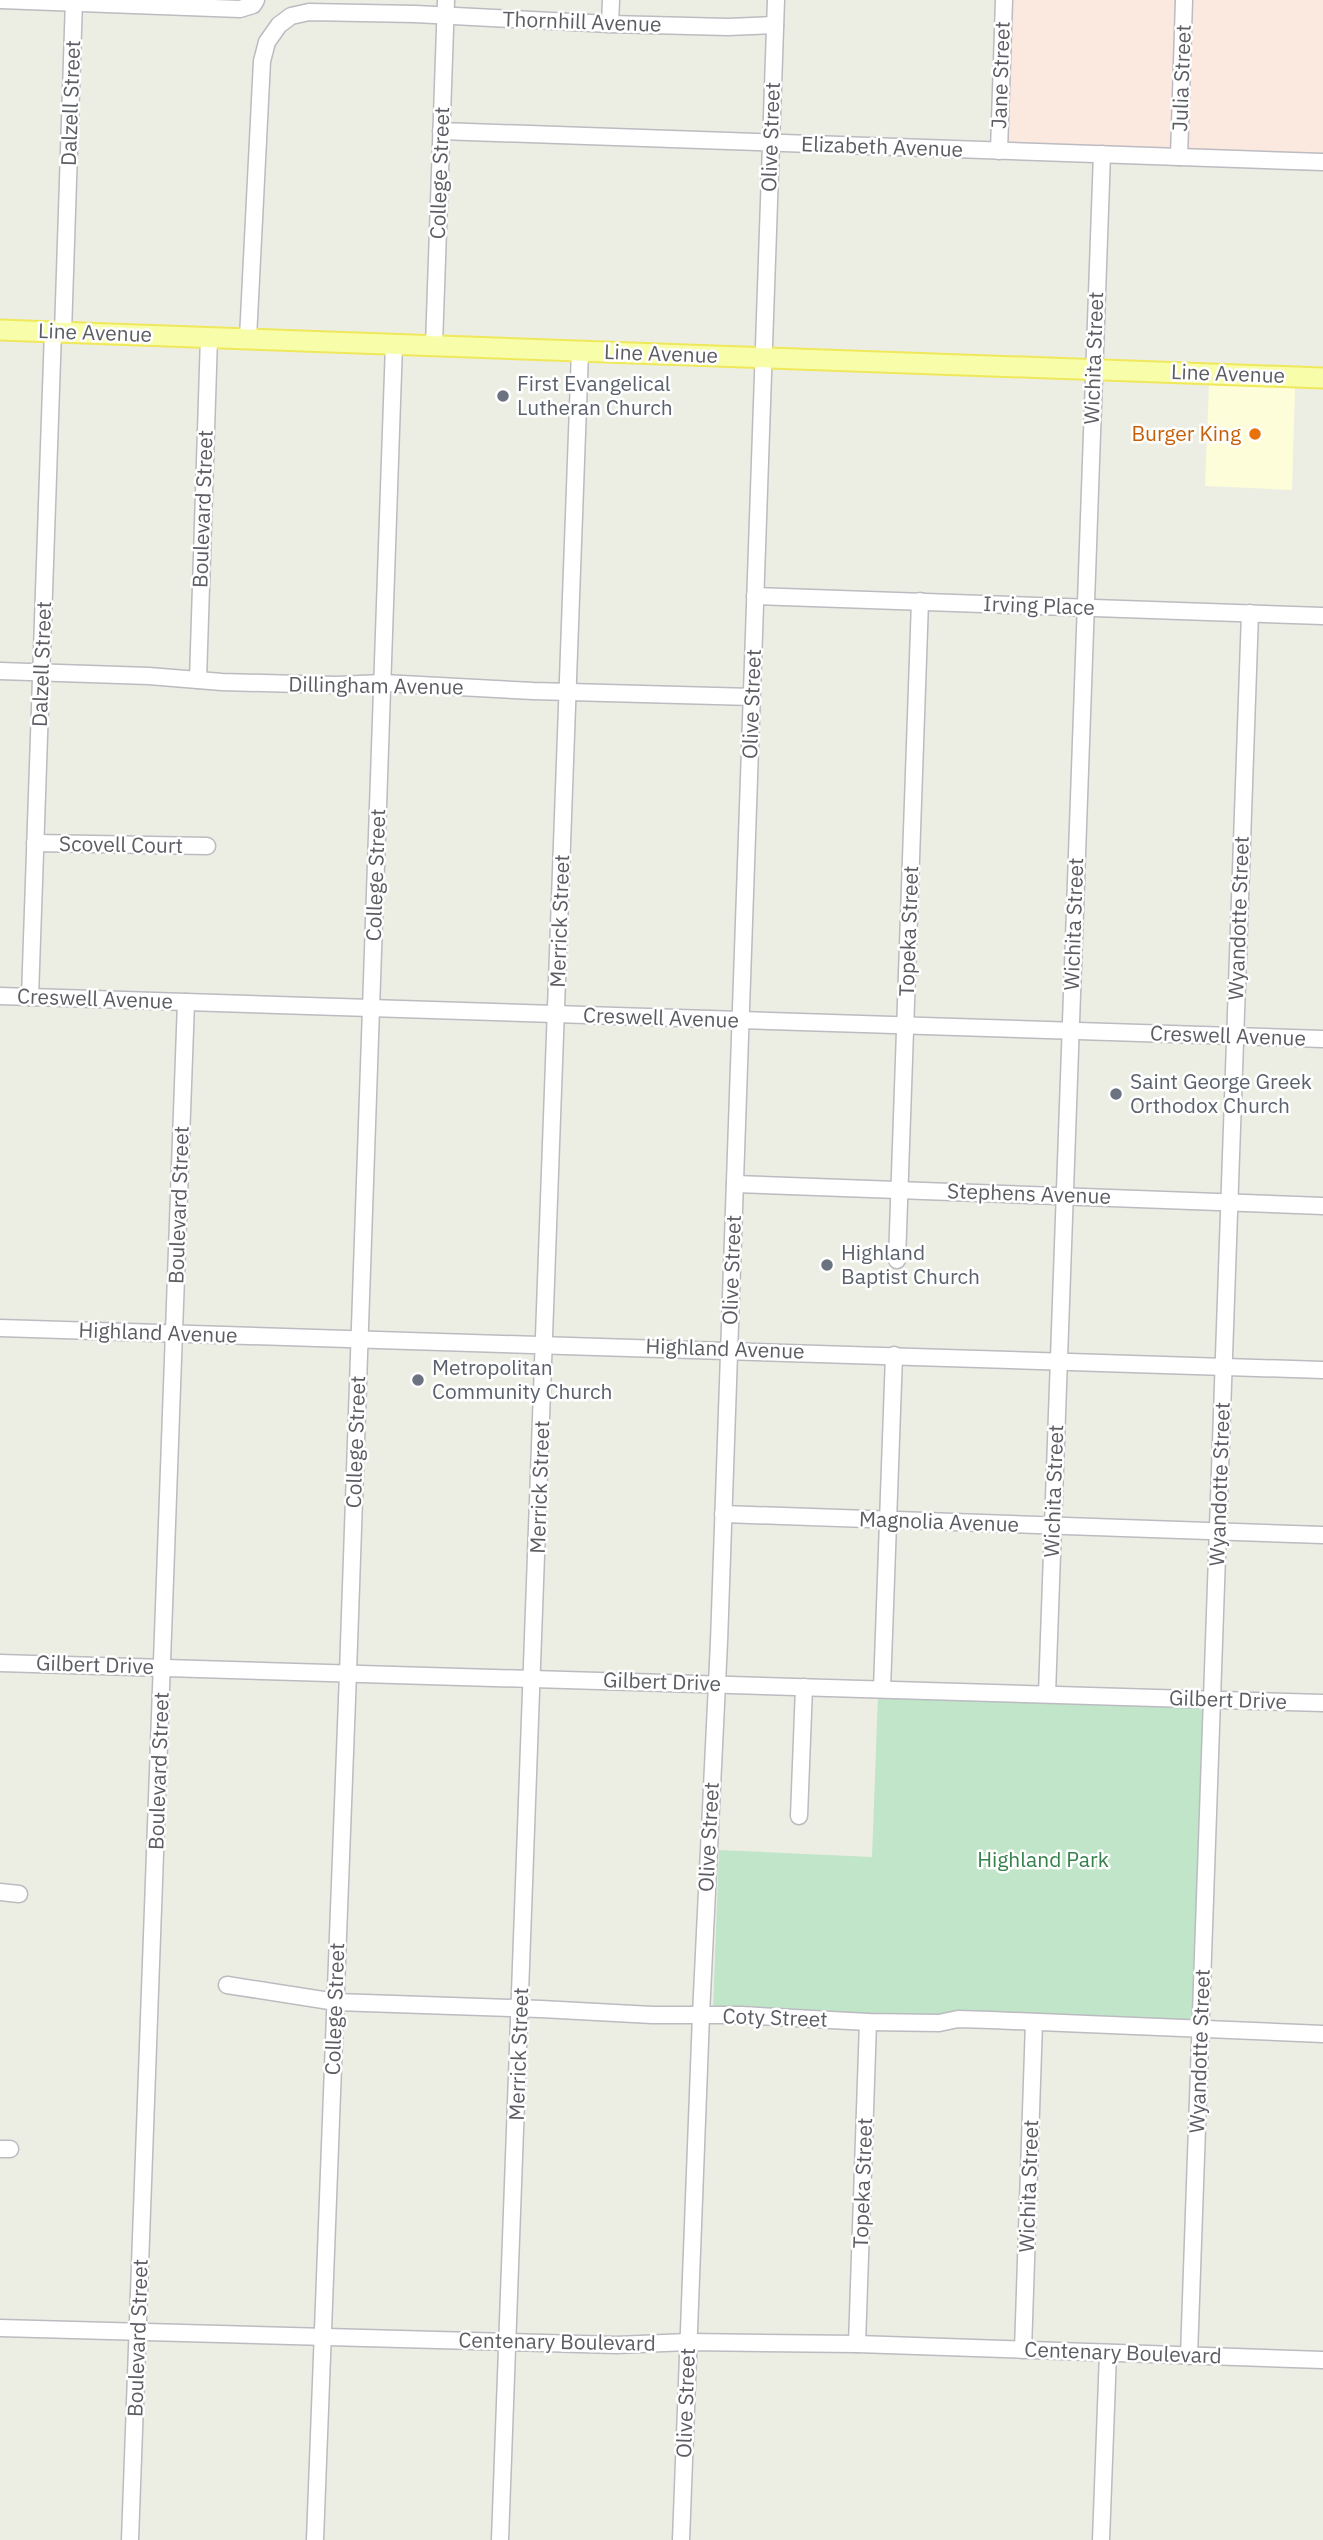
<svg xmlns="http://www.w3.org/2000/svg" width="1323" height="2540" font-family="'IBM Plex Sans',sans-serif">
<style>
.commercial{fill:#fdfdd9}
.medical{fill:#fbe8df}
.green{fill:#c0e5c8}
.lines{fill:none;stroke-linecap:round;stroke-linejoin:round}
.minor-casing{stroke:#bbbbc1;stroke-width:19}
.major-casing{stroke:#efe85b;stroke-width:23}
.minor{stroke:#fff;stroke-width:16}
.major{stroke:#f7fda8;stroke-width:19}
.worship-dot{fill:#6b7280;stroke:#fff;stroke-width:2.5}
.food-dot{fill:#e8710a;stroke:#fff;stroke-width:2.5}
.labels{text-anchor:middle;stroke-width:5;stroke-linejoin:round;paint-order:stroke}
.street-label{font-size:21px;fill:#5b5d63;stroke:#fff}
.worship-label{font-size:21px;fill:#5b616d;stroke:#fff;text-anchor:start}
.food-label{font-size:21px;fill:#c56008;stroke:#fff;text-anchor:end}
.park-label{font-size:21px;fill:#35814a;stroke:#fff}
</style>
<rect width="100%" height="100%" fill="#edeee3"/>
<path class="commercial" d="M1209,385L1295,388L1292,490L1205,486Z"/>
<path class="medical" d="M1010,0H1323V154L1010,143L1007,140Z"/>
<path class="green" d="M878,1695L1208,1706L1198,2027L713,2008L719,1850L872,1857Z"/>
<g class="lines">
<defs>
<g id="minor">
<path d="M0,0L240,9L253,5L256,0"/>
<path d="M610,24L611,0"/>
<path d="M441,131L1323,162"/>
<path d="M999,151L1004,0"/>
<path d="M1179,157L1184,0"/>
<path d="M63,332L74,0"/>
<path d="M248,338L262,61L267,42L279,25L291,16L309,12L415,14L610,24L728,27L775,25"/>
<path d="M434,345L446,0"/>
<path d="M755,596L1323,616"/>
<path d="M0,671L149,676L222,682L336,685L383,683L533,691L752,697"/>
<path d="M198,680L209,337"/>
<path d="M35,843L207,846"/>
<path d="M0,996L1323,1039"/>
<path d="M30,997L53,331"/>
<path d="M735,1184L1323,1206"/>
<path d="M897,1260L920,601"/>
<path d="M0,1328L1323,1370"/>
<path d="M723,1514L1323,1535"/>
<path d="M0,1663L1323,1703"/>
<path d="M882,1689L894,1355"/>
<path d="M1047,1694L1102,154"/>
<path d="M799,1816L804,1687"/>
<path d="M0,1892L19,1894"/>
<path d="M227,1985L336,2002L541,2009L652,2015H741L868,2022L939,2023L958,2019L991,2020L1323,2034"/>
<path d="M0,2149H10"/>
<path d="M0,2328L616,2345L688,2342L857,2344L1323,2360"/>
<path d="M857,2344L868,2022"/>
<path d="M1023,2350L1034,2022"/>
<path d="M1189,2356L1250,613"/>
<path d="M130,2540L186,1002"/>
<path d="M315,2540L348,1673L394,344"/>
<path d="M500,2540L580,351"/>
<path d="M681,2540L701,2015L719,1642L776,0"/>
<path d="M1101,2540L1108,2353"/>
</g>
<path id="major" d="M0,330L1323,378"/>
</defs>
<use href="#minor" class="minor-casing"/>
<use href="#major" class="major-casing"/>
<use href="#minor" class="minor"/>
<use href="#major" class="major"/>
</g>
<g class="worship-dot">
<circle cx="503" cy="396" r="7"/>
<circle cx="1116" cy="1094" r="7"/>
<circle cx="827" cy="1265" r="7"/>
<circle cx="418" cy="1380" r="7"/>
</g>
<circle class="food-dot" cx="1255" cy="434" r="7"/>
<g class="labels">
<g class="street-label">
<text transform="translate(582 22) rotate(2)" y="7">Thornhill Avenue</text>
<text transform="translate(1001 75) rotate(-88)" y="7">Jane Street</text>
<text transform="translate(1182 78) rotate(-88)" y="7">Julia Street</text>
<text transform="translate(71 103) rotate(-88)" y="7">Dalzell Street</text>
<text transform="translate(771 137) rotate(-88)" y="7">Olive Street</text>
<text transform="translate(882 147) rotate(2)" y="7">Elizabeth Avenue</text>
<text transform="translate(440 173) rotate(-88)" y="7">College Street</text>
<text transform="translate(95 333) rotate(2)" y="7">Line Avenue</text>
<text transform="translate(661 354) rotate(2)" y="7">Line Avenue</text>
<text transform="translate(1094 358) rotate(-88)" y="7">Wichita Street</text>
<text transform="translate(1228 374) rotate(2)" y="7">Line Avenue</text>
<text transform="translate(203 509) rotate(-88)" y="7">Boulevard Street</text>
<text transform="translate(1039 606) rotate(2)" y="7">Irving Place</text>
<text transform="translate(42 664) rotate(-88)" y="7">Dalzell Street</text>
<text transform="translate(376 686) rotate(1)" y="7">Dillingham Avenue</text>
<text transform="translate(752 704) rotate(-88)" y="7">Olive Street</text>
<text transform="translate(121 845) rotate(1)" y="7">Scovell Court</text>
<text transform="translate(376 875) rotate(-88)" y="7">College Street</text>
<text transform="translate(1239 918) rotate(-88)" y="7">Wyandotte Street</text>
<text transform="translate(560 921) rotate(-88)" y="7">Merrick Street</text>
<text transform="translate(1074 924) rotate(-88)" y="7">Wichita Street</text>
<text transform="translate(909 931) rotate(-88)" y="7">Topeka Street</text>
<text transform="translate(95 999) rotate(2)" y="7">Creswell Avenue</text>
<text transform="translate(661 1018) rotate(2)" y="7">Creswell Avenue</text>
<text transform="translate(1228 1036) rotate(2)" y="7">Creswell Avenue</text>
<text transform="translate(1029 1194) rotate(2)" y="7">Stephens Avenue</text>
<text transform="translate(179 1205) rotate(-88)" y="7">Boulevard Street</text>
<text transform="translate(732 1270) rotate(-88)" y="7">Olive Street</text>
<text transform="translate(158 1333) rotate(2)" y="7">Highland Avenue</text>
<text transform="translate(725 1349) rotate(2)" y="7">Highland Avenue</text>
<text transform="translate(356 1442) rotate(-88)" y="7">College Street</text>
<text transform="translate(1220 1484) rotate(-88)" y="7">Wyandotte Street</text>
<text transform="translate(540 1487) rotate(-88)" y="7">Merrick Street</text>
<text transform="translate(1054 1491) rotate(-88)" y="7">Wichita Street</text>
<text transform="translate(939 1522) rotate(2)" y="7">Magnolia Avenue</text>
<text transform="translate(95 1665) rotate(2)" y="7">Gilbert Drive</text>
<text transform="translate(662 1682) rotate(2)" y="7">Gilbert Drive</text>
<text transform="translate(1228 1700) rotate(2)" y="7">Gilbert Drive</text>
<text transform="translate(159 1771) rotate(-88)" y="7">Boulevard Street</text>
<text transform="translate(709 1837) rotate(-87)" y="7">Olive Street</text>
<text transform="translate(335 2009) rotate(-88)" y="7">College Street</text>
<text transform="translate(775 2018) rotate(2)" y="7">Coty Street</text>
<text transform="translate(1200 2051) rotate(-88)" y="7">Wyandotte Street</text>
<text transform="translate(519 2054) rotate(-88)" y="7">Merrick Street</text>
<text transform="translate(863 2183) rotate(-88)" y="7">Topeka Street</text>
<text transform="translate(1029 2186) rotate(-88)" y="7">Wichita Street</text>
<text transform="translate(138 2338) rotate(-88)" y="7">Boulevard Street</text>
<text transform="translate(557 2342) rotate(1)" y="7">Centenary Boulevard</text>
<text transform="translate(1123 2353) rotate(2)" y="7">Centenary Boulevard</text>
<text transform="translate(686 2403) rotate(-88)" y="7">Olive Street</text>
</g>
<g class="worship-label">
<text x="517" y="391">First Evangelical<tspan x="517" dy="24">Lutheran Church</tspan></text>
<text x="1130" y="1089">Saint George Greek<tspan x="1130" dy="24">Orthodox Church</tspan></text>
<text x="841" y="1260">Highland<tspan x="841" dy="24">Baptist Church</tspan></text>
<text x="432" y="1375">Metropolitan<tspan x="432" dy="24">Community Church</tspan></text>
</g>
<g class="food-label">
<text x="1241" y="441">Burger King</text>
</g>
<g class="park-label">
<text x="1043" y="1867">Highland Park</text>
</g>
</g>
</svg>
